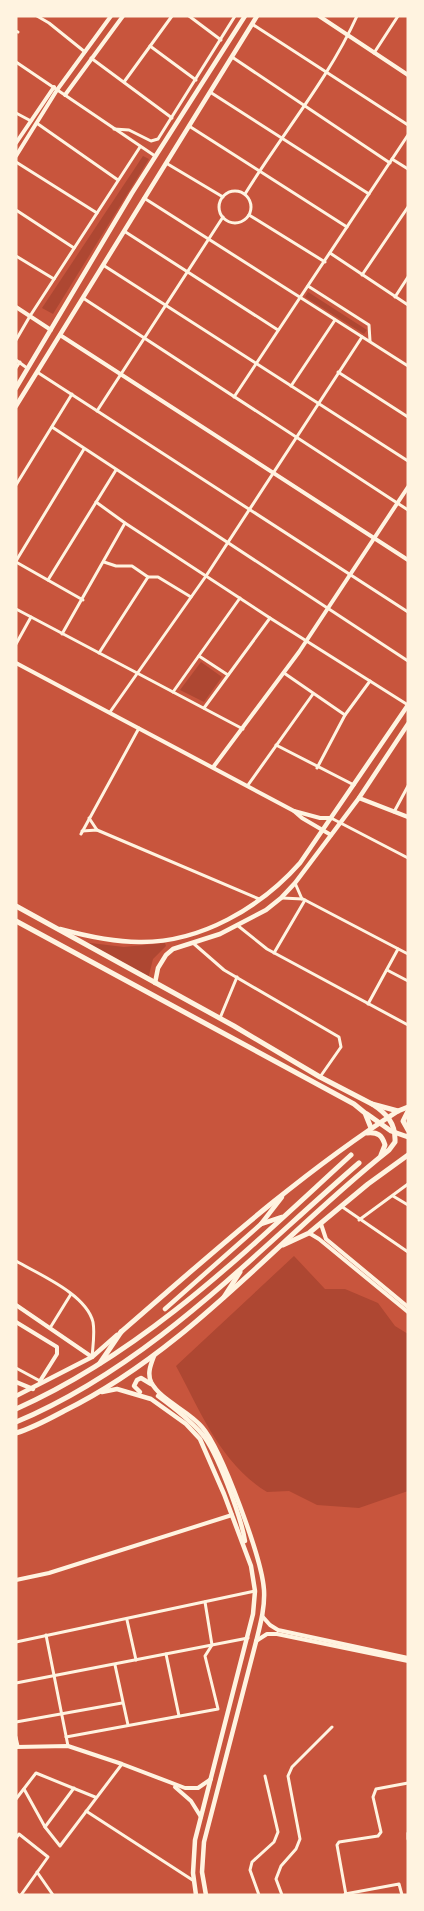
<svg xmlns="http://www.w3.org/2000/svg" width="424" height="1911" font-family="'Noto Sans',sans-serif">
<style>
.green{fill:#ae4732}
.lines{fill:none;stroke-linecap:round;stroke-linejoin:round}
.minor{stroke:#fff3e0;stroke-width:3}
.tertiary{stroke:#fff3e0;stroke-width:4}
.secondary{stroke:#fff3e0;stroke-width:4.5}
.primary{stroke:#fff3e0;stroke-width:5}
.trunk{stroke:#fff3e0;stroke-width:5}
</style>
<rect width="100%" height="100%" fill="#c8553d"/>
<g class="green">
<path d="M143,156L149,159L53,314L42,308Z"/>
<path d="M308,292L367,330L364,334L305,297Z"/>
<path d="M201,662L222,677L204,702L180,690Z"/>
<path d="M82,942L124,947L165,943L166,946L153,959L148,979Z"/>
<path d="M294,1256L325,1289H345L378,1303L395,1326L408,1334V1491L359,1508L317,1505L289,1491L267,1492C220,1463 201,1412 176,1366Z"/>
</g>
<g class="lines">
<g class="minor">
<path d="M37,16L49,23L85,52"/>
<path d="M189,16L221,40"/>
<path d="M252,24L408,125"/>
<path d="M16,31L18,32"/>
<path d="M150,46L196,80"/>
<path d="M374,53L398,16"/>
<path d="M232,57L390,163"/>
<path d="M91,58L172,118"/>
<path d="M16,62L155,156"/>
<path d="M124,82L172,16"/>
<path d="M210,92L369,194"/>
<path d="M16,113L31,121"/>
<path d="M38,124L118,180"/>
<path d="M189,126L347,227"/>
<path d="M114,129L129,130L151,141L158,139L235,16"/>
<path d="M392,159L408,169"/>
<path d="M16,162L97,213"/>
<path d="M166,163L223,197"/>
<circle cx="235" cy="207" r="16"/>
<path d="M245,194C281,135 328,80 357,16"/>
<path d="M144,198L408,366"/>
<path d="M16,210L74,248"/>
<path d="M249,215L325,262"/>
<path d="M124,231L278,330"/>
<path d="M330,253L408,305"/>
<path d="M16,256L54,279"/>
<path d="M103,265L408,461"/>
<path d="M362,275L408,207"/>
<path d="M308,286L369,325L370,341"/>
<path d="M395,297L408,277"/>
<path d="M83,298L408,510"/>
<path d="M16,340L30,316L140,147"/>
<path d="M16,360L27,368"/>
<path d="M16,368L20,362"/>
<path d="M37,372L408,612"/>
<path d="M338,372L408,417"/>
<path d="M291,386L335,320"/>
<path d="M234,397L408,135"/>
<path d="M97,411L223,217"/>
<path d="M52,427L408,661"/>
<path d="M16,485L72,394"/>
<path d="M96,502L125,523L270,618L408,705"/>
<path d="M16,561L84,449"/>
<path d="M16,562L83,600"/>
<path d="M104,562L116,566H132L148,577H158L191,597"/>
<path d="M48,580L116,470"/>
<path d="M16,609L243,729"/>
<path d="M62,634L125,523"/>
<path d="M16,644L31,617"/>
<path d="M99,653L148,577"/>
<path d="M199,656L228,675"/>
<path d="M284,673L345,715"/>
<path d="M173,692L240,598"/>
<path d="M204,708L270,618"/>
<path d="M110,712L206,576L362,337"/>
<path d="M276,745L354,785"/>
<path d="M317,768L345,715L370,681"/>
<path d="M248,785L313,694"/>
<path d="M394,812L408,786"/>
<path d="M89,818L97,830"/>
<path d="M331,818L408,858"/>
<path d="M82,831L97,830L259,899"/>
<path d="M81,834L139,728"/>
<path d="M295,883L302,899"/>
<path d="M282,898L303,899L408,954"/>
<path d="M237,925L267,949L408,1025"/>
<path d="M193,943L224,970L339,1037L341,1047L320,1077"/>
<path d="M274,953L305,900"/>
<path d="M387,970L408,981"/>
<path d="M368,1004L398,949"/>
<path d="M220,1018L237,977"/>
<path d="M393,1196L408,1205"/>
<path d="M341,1206L408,1252"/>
<path d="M359,1220L408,1184"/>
<path d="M16,1261C40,1275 86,1294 93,1322C95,1333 93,1345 92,1357"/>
<path d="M50,1328L71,1294"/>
<path d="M16,1368L42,1382"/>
<path d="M127,1620L136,1660"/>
<path d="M46,1635L68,1746"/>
<path d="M16,1642L255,1591"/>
<path d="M166,1654L179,1716"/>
<path d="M115,1665L128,1725"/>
<path d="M16,1683L248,1638"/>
<path d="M16,1722L122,1703"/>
<path d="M16,1737L18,1746"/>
<path d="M66,1737L218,1709L205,1656L212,1645L205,1602"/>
<path d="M24,1789L45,1827L60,1846L122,1764"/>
<path d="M16,1799L36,1773L95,1797"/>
<path d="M86,1811L194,1881"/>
<path d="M45,1827L74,1788"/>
<path d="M408,1833V1839"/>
<path d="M16,1838L19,1834L48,1857L21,1895"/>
<path d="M37,1872L53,1895"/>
<path d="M16,1892L18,1895"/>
<path d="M345,1894L399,1884L402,1895"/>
<path d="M259,1895L250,1870L252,1862L274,1842L278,1832L265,1776"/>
<path d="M282,1895L276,1879L281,1866L296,1849L300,1839L288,1776L292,1767L332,1727"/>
<path d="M346,1895L337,1845L339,1842L378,1836L381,1832L373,1797L376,1789L408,1783"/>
</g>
<g class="tertiary">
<path d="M319,16L408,75"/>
<path d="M65,95L123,16"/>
<path d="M16,143L54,87"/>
<path d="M16,156L57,90L111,16"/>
<path d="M16,307L51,330"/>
<path d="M60,335L408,560"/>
<path d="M16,663L294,811L302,818L331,835"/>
<path d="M214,766L299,652L408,487"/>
<path d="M294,811L320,818H331"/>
<path d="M321,1224L326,1239L408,1307"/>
<path d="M309,1233L319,1239L408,1312"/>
<path d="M16,1305L92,1357"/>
<path d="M16,1322L57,1347V1354L40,1381"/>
<path d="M16,1580L49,1573L232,1515"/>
<path d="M262,1616L270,1625L278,1630L408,1658"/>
<path d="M256,1641L267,1634H277L408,1661"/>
<path d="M16,1747L68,1746L122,1764L185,1788H198L211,1779"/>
<path d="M175,1787L191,1801L201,1817"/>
</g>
<g class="secondary">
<path d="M16,388L132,193L245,16"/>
<path d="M16,406L257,16"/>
<path d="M359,798L408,817"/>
<path d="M60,929C86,936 113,942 139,942C201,943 261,907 300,863L408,705"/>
<path d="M155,983L158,968L166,955L173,949L220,934L266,910L281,898L295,883L359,798L408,724"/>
<path d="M261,1224L282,1197"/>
<path d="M165,1309L261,1224L282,1217"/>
<path d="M154,1356C151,1364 147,1373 151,1382C161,1401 188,1410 202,1427C222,1450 262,1559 264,1590C265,1606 261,1622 257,1638L204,1842L202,1872L206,1895"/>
<path d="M16,1382L33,1389"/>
<path d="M102,1392L117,1389L151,1399L186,1424L200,1439L224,1494L251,1566L255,1591L253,1614L195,1840L193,1873L196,1895"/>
<path d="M140,1392L134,1386L137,1380L141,1378L151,1384"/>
<path d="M16,1396L92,1357L117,1335"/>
<path d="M158,1396C173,1407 189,1419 202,1434C217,1451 241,1517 245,1541"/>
</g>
<g class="primary">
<path d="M16,906L234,1026L320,1077L372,1104L398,1111"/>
<path d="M16,921L354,1104L365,1113L371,1128"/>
<path d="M408,1111L403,1121L408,1130"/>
<path d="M367,1114L391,1131L408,1137"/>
<path d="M367,1133C378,1132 382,1135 385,1145L381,1155"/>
<path d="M283,1245L309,1233L368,1184L408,1155"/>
<path d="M121,1332C210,1255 298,1175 398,1111L408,1107"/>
<path d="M16,1433C33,1428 49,1419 64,1411C190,1349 280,1236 389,1150L395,1142C396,1123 386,1113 372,1104"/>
</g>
<g class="trunk">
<path d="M224,1297L240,1272"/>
<path d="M100,1363L121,1332"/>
<path d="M16,1409C146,1351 247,1250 351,1155"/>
<path d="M16,1422C151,1365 250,1257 359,1163"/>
</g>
</g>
<rect width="424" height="1911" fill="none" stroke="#fff3e0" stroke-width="35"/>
</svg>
